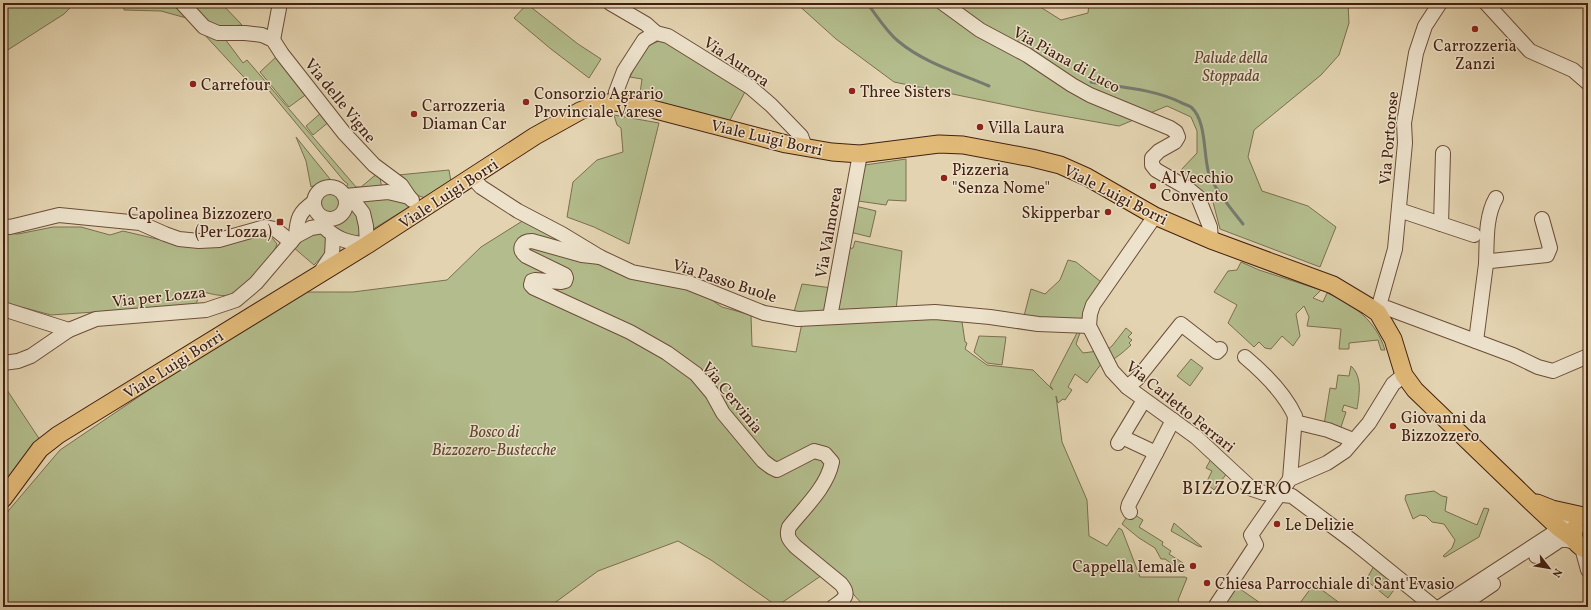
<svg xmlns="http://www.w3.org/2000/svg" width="1591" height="610" font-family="Vollkorn,serif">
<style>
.green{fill:#b3bc8c;stroke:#7c6e4e}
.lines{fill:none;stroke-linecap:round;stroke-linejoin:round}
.stream{stroke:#757b70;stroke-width:3}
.minor-casing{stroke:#6c4e39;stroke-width:16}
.major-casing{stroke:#442111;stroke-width:19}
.minor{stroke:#ede2cc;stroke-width:14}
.major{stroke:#e2ba78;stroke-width:17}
.poi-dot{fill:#8f2418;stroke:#ede2cc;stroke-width:1.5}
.labels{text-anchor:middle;stroke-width:3;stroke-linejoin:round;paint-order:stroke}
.poi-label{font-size:16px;fill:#442111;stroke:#ede2cc;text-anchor:start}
.park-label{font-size:16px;font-style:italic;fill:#604830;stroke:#ede2cc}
.street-label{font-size:16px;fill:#442111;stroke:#ede2cc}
.quarter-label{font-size:18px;letter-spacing:1px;fill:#442111;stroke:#ede2cc}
</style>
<rect width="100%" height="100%" fill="#e3d3b0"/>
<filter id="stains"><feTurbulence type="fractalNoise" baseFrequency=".005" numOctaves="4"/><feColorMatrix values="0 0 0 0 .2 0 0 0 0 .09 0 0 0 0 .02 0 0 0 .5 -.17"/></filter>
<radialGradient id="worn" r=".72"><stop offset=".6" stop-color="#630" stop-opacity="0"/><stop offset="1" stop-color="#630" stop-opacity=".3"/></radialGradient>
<g class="green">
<path d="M3,3H71L73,5L64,14L3,53Z"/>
<path d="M124,3H221L242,25L219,27L161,11L124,10Z"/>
<path d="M796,3H1034L1061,20L1088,13L1089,3H1348L1349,23L1339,55L1321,75L1254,130L1248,157L1262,191L1308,206L1336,227L1320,267L1220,229L1213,202L1180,171L1197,153V131L1191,117L1167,106L1119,126L1035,111L894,82L836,39Z"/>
<path d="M527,4L578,44L601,59L589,78L551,49L514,18Z"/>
<path d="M202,32L222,35L243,63L247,60L356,187H361L379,172L382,189L354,191L346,187L348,184L344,181L261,81L253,87Z"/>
<path d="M660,41L668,43L746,90L729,122L639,100L642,79L630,77C638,61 641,45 660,41Z"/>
<path d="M277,56L308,93L289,107L260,72Z"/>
<path d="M322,112L330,121L313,135L306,126Z"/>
<path d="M614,115L659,123L629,244L594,227L567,217L573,182L597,160L623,152L621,128L617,125Z"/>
<path d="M296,137L330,179L311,187L306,161Z"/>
<path d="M906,159V201L888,200L886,205L858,201L865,165Z"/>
<path d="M449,170L451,182L426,198C411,195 407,187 398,175Z"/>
<circle cx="329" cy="203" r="12"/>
<path d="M383,197L407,202L409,207L370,231L359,201Z"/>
<path d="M349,202L360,215L361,234C348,241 338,230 327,222C342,219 345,216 349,202Z"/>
<path d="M855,206L876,211L870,237L850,232Z"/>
<path d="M524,220L623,266L691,286L722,307L751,315L752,346L796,352L802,323L961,315L965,342L967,343L965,349L987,365L1033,370L1053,390L1050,385L1079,329L1081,330L1076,344L1083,353L1098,351L1104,360L1087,383L1075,374L1068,387L1072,390L1065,400L1063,399L1058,403L1056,396L1062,442L1087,500L1089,536L1107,546L1119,528L1122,530L1140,577H1185L1187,578L1178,600L1182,607H865L854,595L847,583L831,569L777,606L711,560L678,541L598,571L549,607H3V520L9,510L60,450L267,310L305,292H353L447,280L481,247Z"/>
<path d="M53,227H81L110,235L123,231L182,245L265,233L269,234L277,244C272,260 245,291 228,295C221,297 208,293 200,291L196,305L51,315L3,302V233L18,234Z"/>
<path d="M321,230C336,244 326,252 314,265L293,247L305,235Z"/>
<path d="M855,241L902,251L896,311L837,312L847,249L853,248Z"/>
<path d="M1068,260L1076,262L1105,285C1098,295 1092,310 1082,318C1074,325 1036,317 1024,316L1031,289L1045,294L1060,280Z"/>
<path d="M1241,262L1259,270L1321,290L1313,298L1323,302L1327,293C1354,304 1376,321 1385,350H1381L1378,340L1349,343V349H1339L1341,329L1307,326L1309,317L1304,306L1296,314L1300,336L1293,346L1282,336L1271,349L1265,348L1259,342L1254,347L1228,323L1237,305L1214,292L1228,271L1237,270Z"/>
<path d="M802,284L832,288L826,313L794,312Z"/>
<path d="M1126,328L1132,333L1128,337L1132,340L1129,343L1131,345L1122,353L1111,361L1107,350L1112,346Z"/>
<path d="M979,336L1006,337L1002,365L987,363L974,352Z"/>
<path d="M1191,359L1203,368L1190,386L1177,376Z"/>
<path d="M1351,366C1363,377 1359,396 1357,409L1344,405L1342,411L1346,412L1340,430L1324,425L1330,388L1336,389L1338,375L1349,376Z"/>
<path d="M3,384L40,440L3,487Z"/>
<path d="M1212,457L1228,472L1214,490L1206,483L1212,471L1206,468Z"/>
<path d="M1434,491L1442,496L1447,497L1445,511L1477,525L1484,508L1489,509L1479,537L1445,557L1443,556L1452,548L1455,540L1444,524L1432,522L1426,516L1420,515L1413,519L1405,499L1406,495Z"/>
<path d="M1130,512L1143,520L1139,527L1163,542L1162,545L1171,551L1169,554L1183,563L1181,567L1186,570L1184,573L1165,559H1161L1155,548L1139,538L1122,524Z"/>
<path d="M1174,523L1202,547L1198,546L1171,531Z"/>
<path d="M1374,566L1399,583L1388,598L1366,580Z"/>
<path d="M1233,584L1266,607H1221Z"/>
<path d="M1314,584L1345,607H1297Z"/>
</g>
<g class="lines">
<g class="stream">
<path d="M867,3C877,16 886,31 898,41C924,63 959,73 989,86"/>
<path d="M1091,82C1120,87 1153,89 1180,102C1183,104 1188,105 1191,107C1207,121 1203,155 1209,174C1215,190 1232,210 1243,224"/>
</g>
<defs>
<g id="minor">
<path d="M182,3L204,27L218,33H245L262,35L273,40L282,54L344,133L374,165L401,185L409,197"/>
<path d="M610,3L646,24L656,33"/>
<path d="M943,3L980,30L1027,55L1072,85L1090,95L1170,128L1176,132L1178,137L1175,142L1159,151L1152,158V165L1156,170L1187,188L1198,197L1210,227L1211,240"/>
<path d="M1486,3L1530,51L1573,70L1588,83"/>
<path d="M273,40L280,3"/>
<path d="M615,102L616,92L624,71L644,40L656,33L668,36L750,87L771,105L801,136L805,147"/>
<path d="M472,177L481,187L518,211L562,234L600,257L632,272L689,283L764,313L798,319L935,312L990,317L1038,324L1089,326"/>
<circle cx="330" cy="203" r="16"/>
<path d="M345,196L388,192L409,197L412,200"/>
<path d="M1399,210L1474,235"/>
<path d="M1155,216L1093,305L1090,314L1089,326L1112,371L1127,387L1196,437L1252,489L1264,493L1292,496L1355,543L1434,607"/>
<path d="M1441,224L1443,153"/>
<path d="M3,226L10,227L59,215L140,223L165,234L179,239L199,241L219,240L265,227L275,229L291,242"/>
<path d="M323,226C337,240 347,242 367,245L366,226L363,213L350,196"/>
<path d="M296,236C297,219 299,212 314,202"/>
<path d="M600,257L582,255L532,241C522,241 517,249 526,256L565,275L566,278L565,281L561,282L535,280L532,281L531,285L534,288L630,332L667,353L696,374L712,393L723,413L763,461L771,467L777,470L814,451L825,454L832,462C827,487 805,507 789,527C786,536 789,540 796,547L841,584C851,596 843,600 833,607"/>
<path d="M1486,264C1487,243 1485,217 1496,198"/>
<path d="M320,273L332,255L333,236"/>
<path d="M3,309L69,330L96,319L206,310L236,300L256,283L296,236L311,228L323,226"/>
<path d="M1377,313L1395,249L1405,143L1404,123L1416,53L1425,26L1440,3"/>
<path d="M1378,313L1387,308L1513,355L1538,367L1553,371L1588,356"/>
<path d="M830,317L860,154"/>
<path d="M1476,341L1486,264L1491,261L1547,255L1550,248L1542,219"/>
<path d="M1245,357C1264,373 1285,394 1295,416L1290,479"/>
<path d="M3,363L18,361L31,356L69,330"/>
<path d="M1127,387L1137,379L1181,324L1217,352L1220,349"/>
<path d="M1295,422L1328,430L1353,440"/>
<path d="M1122,437L1156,453L1173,420"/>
<path d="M1118,443L1144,400"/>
<path d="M1130,512L1128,508L1129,504L1156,453"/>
<path d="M1582,548L1588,570"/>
<path d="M1536,556L1560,540H1568L1576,543"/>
<path d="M1215,607L1256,545L1251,535L1290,479L1327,463L1345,451L1369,423L1393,384L1404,375"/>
<path d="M1440,607L1569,523"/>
<path d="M1459,607L1493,584"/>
</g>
<g id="major">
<path d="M3,499L40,449L58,435L367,245L535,136L580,111L595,105L615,102L652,109L786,144L832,152L860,154L939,144L963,145L1032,158L1060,165L1087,177L1155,216L1211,240L1333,285L1368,306L1378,313L1393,339L1404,375L1415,390L1528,499L1559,528L1574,539"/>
<path d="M1537,503L1552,509L1588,517"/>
<path d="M1575,528C1571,539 1577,547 1588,550"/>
</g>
</defs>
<use href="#minor" class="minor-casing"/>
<use href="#major" class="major-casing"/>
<use href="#minor" class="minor"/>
<use href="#major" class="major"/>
</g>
<g class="poi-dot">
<circle cx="1475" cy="29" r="4"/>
<circle cx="193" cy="84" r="4"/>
<circle cx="852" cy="91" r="4"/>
<circle cx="526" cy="102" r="4"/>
<circle cx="414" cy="114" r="4"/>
<circle cx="980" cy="127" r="4"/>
<circle cx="944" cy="178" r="4"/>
<circle cx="1153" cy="186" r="4"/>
<circle cx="1108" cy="212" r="4"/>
<rect x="276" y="218" width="8" height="8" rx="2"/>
<circle cx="1393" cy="426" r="4"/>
<circle cx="1277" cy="524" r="4"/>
<circle cx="1193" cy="566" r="4"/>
<circle cx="1207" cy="583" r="4"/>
</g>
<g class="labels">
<g class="poi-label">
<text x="1475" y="51" text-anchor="middle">Carrozzeria<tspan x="1475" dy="18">Zanzi</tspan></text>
<text x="201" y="90">Carrefour</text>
<text x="860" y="97">Three Sisters</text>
<text x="534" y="99">Consorzio Agrario<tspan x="534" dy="18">Provinciale Varese</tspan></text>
<text x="422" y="111">Carrozzeria<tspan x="422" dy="18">Diaman Car</tspan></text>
<text x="988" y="133">Villa Laura</text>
<text x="952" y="175">Pizzeria<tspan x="952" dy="18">"Senza Nome"</tspan></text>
<text x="1161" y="183">Al Vecchio<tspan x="1161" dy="18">Convento</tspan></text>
<text x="1100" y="218" text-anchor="end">Skipperbar</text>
<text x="272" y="219" text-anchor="end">Capolinea Bizzozero<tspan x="272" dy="18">(Per Lozza)</tspan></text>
<text x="1401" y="423">Giovanni da<tspan x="1401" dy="18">Bizzozzero</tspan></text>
<text x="1285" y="530">Le Delizie</text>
<text x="1185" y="572" text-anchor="end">Cappella Iemale</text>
<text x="1215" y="589">Chiesa Parrocchiale di Sant'Evasio</text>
</g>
<g class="park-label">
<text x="1231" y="63">Palude della<tspan x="1231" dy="18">Stoppada</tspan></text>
<text x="494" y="437">Bosco di<tspan x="494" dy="18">Bizzozero-Bustecche</tspan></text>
</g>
<g class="street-label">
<text transform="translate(1067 59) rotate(29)" y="6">Via Piana di Luco</text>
<text transform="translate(737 61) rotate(34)" y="6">Via Aurora</text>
<text transform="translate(341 100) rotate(51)" y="6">Via delle Vigne</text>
<text transform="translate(767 137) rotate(13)" y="6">Viale Luigi Borri</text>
<text transform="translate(1388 138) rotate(-85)" y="6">Via Portorose</text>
<text transform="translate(448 193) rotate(-33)" y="6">Viale Luigi Borri</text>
<text transform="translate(1116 194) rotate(27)" y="6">Viale Luigi Borri</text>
<text transform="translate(828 232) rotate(-80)" y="6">Via Valmorea</text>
<text transform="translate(725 280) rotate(18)" y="6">Via Passo Buole</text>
<text transform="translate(159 296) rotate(-6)" y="6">Via per Lozza</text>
<text transform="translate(173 364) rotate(-32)" y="6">Viale Luigi Borri</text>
<text transform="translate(733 397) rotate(51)" y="6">Via Cervinia</text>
<text transform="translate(1181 406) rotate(39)" y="6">Via Carletto Ferrari</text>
</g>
<g class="quarter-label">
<text x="1237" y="494">BIZZOZERO</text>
</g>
</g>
<rect width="1591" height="610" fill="none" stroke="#e3d3b0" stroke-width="16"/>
<rect x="4" y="4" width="1583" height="602" fill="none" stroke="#442111" stroke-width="2"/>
<rect x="8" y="8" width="1575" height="594" fill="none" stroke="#442111"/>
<g transform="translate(1549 568) rotate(121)" stroke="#ede2cc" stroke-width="3" paint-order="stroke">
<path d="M0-3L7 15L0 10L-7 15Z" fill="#442111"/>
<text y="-6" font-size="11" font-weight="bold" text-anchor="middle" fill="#442111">N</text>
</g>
<rect width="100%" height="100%" filter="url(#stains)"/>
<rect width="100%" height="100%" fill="url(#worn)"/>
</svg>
